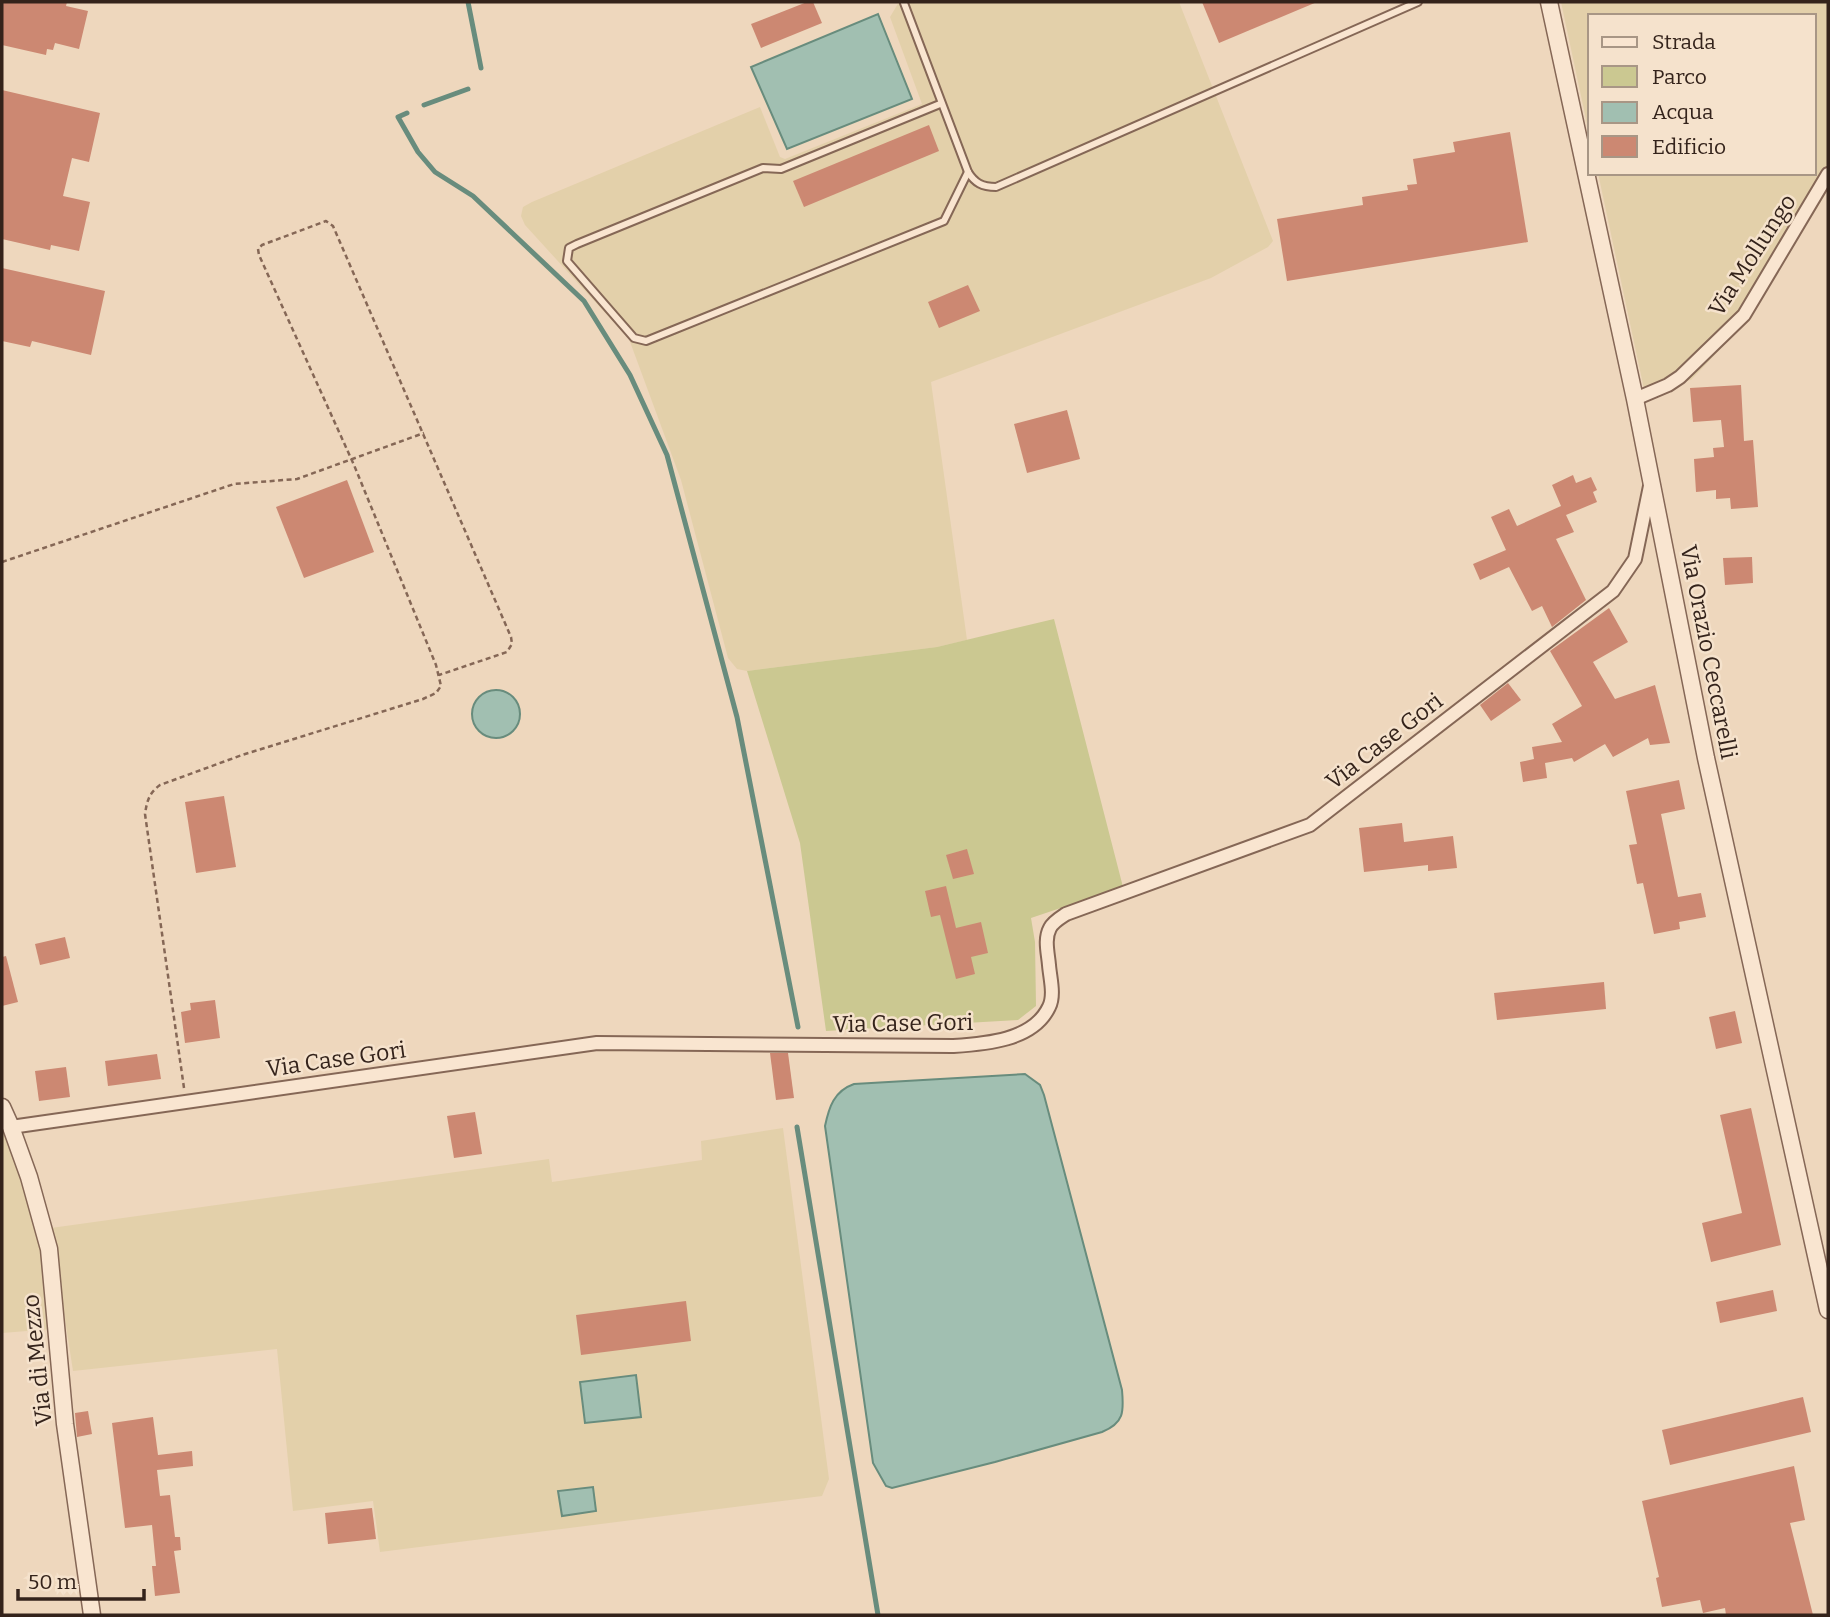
<svg xmlns="http://www.w3.org/2000/svg" width="1830" height="1617" font-family="Bitter,serif">
<style>
.farmland{fill:#e3d0aa}
.green{fill:#cbc891}
.water{fill:#a1bfb1;stroke:#688c7d;stroke-width:2}
.lines{fill:none;stroke-linecap:round;stroke-linejoin:round}
.stream{stroke:#688c7d;stroke-width:5}
.building{fill:#cc8872}
.service-casing{stroke:#856756;stroke-width:10}
.minor-casing{stroke:#856756;stroke-width:16}
.tertiary-casing{stroke:#856756;stroke-width:19}
.path{stroke:#856756;stroke-width:2.5;stroke-dasharray:5 3.5;stroke-linecap:butt}
.service{stroke:#f9e5d0;stroke-width:6}
.minor{stroke:#f9e5d0;stroke-width:12}
.tertiary{stroke:#f9e5d0;stroke-width:16}
.labels{text-anchor:middle;stroke-width:5;stroke-linejoin:round;paint-order:stroke}
.street-label{font-size:23px;fill:#34231b;stroke:#f5e2cc}
</style>
<rect width="100%" height="100%" fill="#eed7bd"/>
<g class="farmland">
<path d="M899,2H1179L1273,241L1268,247L1211,278L931,382L967,640L937,647L747,671L737,669L728,658L681,480L629,339L525,225L521,216L523,207L532,202L760,107L780,157L785,159L922,104L890,17Z"/>
<path d="M1561,2H1828V190L1750,318L1691,380L1644,389L1598,173H1814V16H1590V138Z"/>
<path d="M2,1123L15,1155L44,1256L52,1329L2,1333Z"/>
<path d="M783,1128L829,1479L822,1496L380,1552L373,1501L293,1511L277,1349L73,1371L51,1228L549,1159L552,1182L702,1160L701,1141Z"/>
</g>
<path class="green" d="M1054,619L1123,887L1031,918L1035,942L1036,1006L1018,1020L826,1031L800,843L747,671L937,647Z"/>
<g class="water">
<path d="M878,14L912,99L787,149L751,67Z"/>
<circle cx="496" cy="714" r="24"/>
<path d="M1025,1074L1040,1085L1044,1095L1122,1390C1124,1412 1124,1423 1102,1432L995,1462L892,1488L886,1486L873,1463L825,1126C829,1107 834,1091 854,1084Z"/>
<path d="M636,1375L641,1417L585,1423L580,1382Z"/>
<path d="M593,1487L596,1511L562,1516L558,1491Z"/>
</g>
<g class="lines">
<g class="stream">
<path d="M468,2L481,68"/>
<path d="M424,105L468,89"/>
<path d="M407,113L398,117L418,152L435,172L473,196L584,301L630,375L667,455L737,717L798,1027"/>
<path d="M797,1127L878,1615"/>
</g>
</g>
<g class="building">
<path d="M2,2H67L66,6L88,11L79,49L55,43L53,50L47,49L46,55L2,45Z"/>
<path d="M807,2H813L822,23L761,48L751,24Z"/>
<path d="M1202,2H1317L1219,43Z"/>
<path d="M2,90L100,113L89,162L72,158L63,196L90,202L79,251L51,245L50,250L2,239Z"/>
<path d="M929,125L939,151L804,207L793,181Z"/>
<path d="M1510,132L1528,242L1287,281L1277,219L1363,205L1362,197L1408,190L1407,185L1417,184L1413,159L1455,152L1453,142Z"/>
<path d="M2,268L105,291L91,355L32,341L30,347L2,341Z"/>
<path d="M968,285L980,311L939,328L928,302Z"/>
<path d="M1741,385L1744,441L1753,440L1758,507L1731,509L1730,498L1716,499V490L1696,492L1694,459L1714,457L1713,448L1724,447L1721,420L1693,422L1690,388Z"/>
<path d="M1067,410L1080,459L1027,473L1014,424Z"/>
<path d="M1573,475L1576,483L1591,477L1597,490L1593,492L1597,502L1566,515L1574,532L1556,539L1586,600L1552,627L1542,606L1532,611L1509,567L1480,580L1473,564L1506,550L1491,517L1509,509L1517,526L1561,506L1552,485Z"/>
<path d="M347,480L374,552L304,578L276,507Z"/>
<path d="M1752,557L1753,583L1725,585L1723,558Z"/>
<path d="M1609,608L1628,642L1593,662L1615,699L1655,685L1670,743L1650,745L1648,738L1613,757L1605,744L1574,762L1572,758L1545,763L1547,778L1523,782L1520,762L1534,759L1532,747L1562,742L1552,724L1582,706L1550,651Z"/>
<path d="M1508,683L1521,700L1491,721L1480,705Z"/>
<path d="M1679,780L1685,809L1661,814L1678,897L1701,893L1706,917L1679,922L1680,929L1654,934L1643,883L1637,884L1629,845L1637,844L1626,791Z"/>
<path d="M224,796L236,867L196,873L185,802Z"/>
<path d="M1402,823L1404,842L1453,836L1457,868L1428,871V865L1364,872L1359,828Z"/>
<path d="M967,849L974,874L953,879L946,855Z"/>
<path d="M946,886L956,928L981,922L988,953L971,957L975,974L956,979L940,915L931,917L925,891Z"/>
<path d="M65,937L70,958L40,965L35,944Z"/>
<path d="M6,956L18,1002L2,1006V957Z"/>
<path d="M1604,982L1606,1009L1497,1020L1494,993Z"/>
<path d="M215,1000L220,1038L185,1043L181,1012L191,1010L190,1003Z"/>
<path d="M1735,1011L1742,1043L1716,1049L1709,1017Z"/>
<path d="M770,1053H788L794,1098L776,1100Z"/>
<path d="M157,1054L161,1079L108,1086L105,1061Z"/>
<path d="M66,1067L70,1097L39,1101L35,1071Z"/>
<path d="M1751,1108L1781,1245L1711,1262L1702,1223L1742,1213L1720,1115Z"/>
<path d="M475,1112L482,1154L454,1158L447,1116Z"/>
<path d="M1773,1290L1777,1311L1720,1323L1716,1302Z"/>
<path d="M686,1301L691,1341L581,1355L576,1315Z"/>
<path d="M1803,1397L1811,1432L1670,1465L1662,1430Z"/>
<path d="M88,1411L92,1434L77,1437L75,1413Z"/>
<path d="M153,1417L158,1455L192,1451L193,1466L157,1470L160,1496L170,1495L175,1537H180L181,1550L174,1551L180,1593L155,1596L152,1566H156L152,1525L125,1528L112,1423Z"/>
<path d="M1794,1466L1805,1520L1790,1523L1813,1615H1726L1725,1608L1703,1613L1700,1600L1662,1607L1656,1578L1659,1577L1642,1501Z"/>
<path d="M372,1508L376,1539L328,1544L325,1513Z"/>
</g>
<g class="lines">
<defs>
<g id="service">
<path d="M904,3L968,172C975,183 982,187 996,187L1418,2"/>
<path d="M940,104L781,169L763,168L577,244L569,248L567,261L634,338L646,341L944,221L968,172"/>
</g>
<g id="minor">
<path d="M1635,399L1668,385L1680,377L1744,315L1828,174"/>
<path d="M11,1127L597,1043L953,1046C984,1044 1033,1041 1049,1007C1055,995 1050,978 1049,965C1048,953 1044,939 1050,928C1053,922 1060,918 1066,914L1310,825L1613,591L1635,559L1650,486"/>
</g>
<g id="tertiary">
<path d="M1549,2L1635,399L1706,758L1828,1310"/>
<path d="M2,1107L11,1127L29,1177L49,1249L65,1424L92,1615"/>
</g>
</defs>
<use href="#service" class="service-casing"/>
<use href="#minor" class="minor-casing"/>
<use href="#tertiary" class="tertiary-casing"/>
<g class="path">
<path d="M2,562L234,484L297,479L424,433"/>
<path d="M184,1088L145,814C147,801 149,793 160,785L242,755L423,699L436,693L441,686L436,665L354,465L259,255L258,249L262,245L326,221L333,226L511,637L512,644L507,652L439,675"/>
</g>
<use href="#service" class="service"/>
<use href="#minor" class="minor"/>
<use href="#tertiary" class="tertiary"/>
</g>
<g class="labels">
<g class="street-label">
<text transform="translate(1752 255) rotate(-57)" y="8">Via Mollungo</text>
<text transform="translate(1709 652) rotate(79)" y="8">Via Orazio Ceccarelli</text>
<text transform="translate(1384 741) rotate(-38)" y="8">Via Case Gori</text>
<text transform="translate(903 1023) rotate(-1)" y="8">Via Case Gori</text>
<text transform="translate(336 1059) rotate(-8)" y="8">Via Case Gori</text>
<text transform="translate(37 1360) rotate(-96)" y="8">Via di Mezzo</text>
</g>
</g>
<rect width="1830" height="1617" fill="none" stroke="#34231b" stroke-width="7"/>
<rect x="1588" y="14" width="228" height="161" fill="#f5e2cc" stroke="#a89685" stroke-width="2"/>
<rect x="1602" y="37" width="35" height="10" fill="#f9e5d0" stroke="#a89685" stroke-width="2"/>
<text x="1652" y="49" font-size="21" fill="#34231b">Strada</text>
<rect x="1602" y="66" width="35" height="21" fill="#cbc891" stroke="#a89685" stroke-width="2"/>
<text x="1652" y="84" font-size="21" fill="#34231b">Parco</text>
<rect x="1602" y="102" width="35" height="21" fill="#a1bfb1" stroke="#a89685" stroke-width="2"/>
<text x="1652" y="119" font-size="21" fill="#34231b">Acqua</text>
<rect x="1602" y="136" width="35" height="21" fill="#cc8872" stroke="#a89685" stroke-width="2"/>
<text x="1652" y="154" font-size="21" fill="#34231b">Edificio</text>
<path d="M18 1589v10h126v-10" fill="none" stroke="#34231b" stroke-width="3.5"/>
<text x="28" y="1589" font-size="21" fill="#34231b" stroke="#f5e2cc" stroke-width="5" paint-order="stroke">50 m</text>
</svg>
